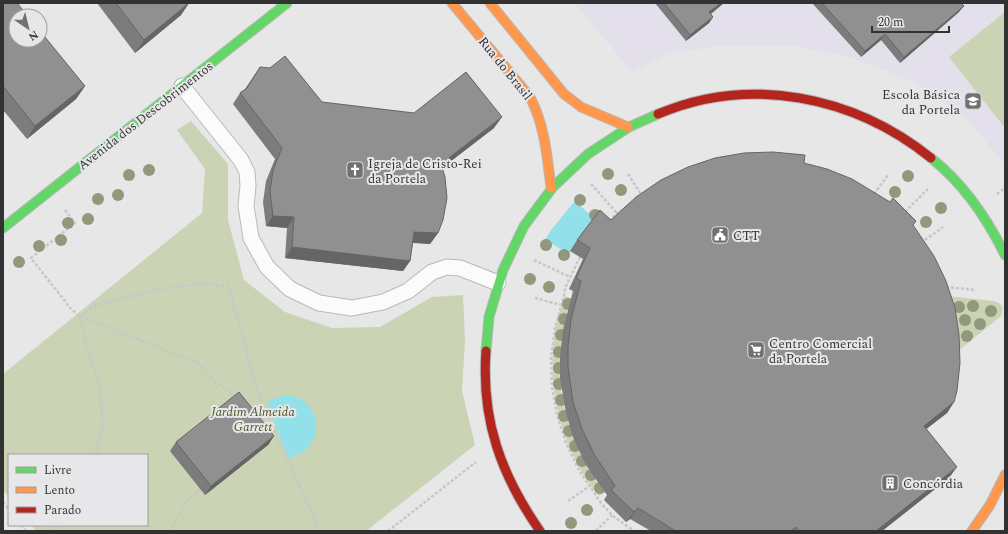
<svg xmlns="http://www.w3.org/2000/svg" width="1008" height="534" font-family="Spectral,serif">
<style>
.education{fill:#e3dfeb}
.green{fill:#cad3b4}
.water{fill:#92e1ea}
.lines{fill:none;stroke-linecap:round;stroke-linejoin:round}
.lane-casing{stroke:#b9b9ba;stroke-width:17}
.fast-casing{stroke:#b9b9ba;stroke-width:11}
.slow-casing{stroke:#b9b9ba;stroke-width:11}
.jam-casing{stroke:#b9b9ba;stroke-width:11}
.path{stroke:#c7c7c8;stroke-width:2.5;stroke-dasharray:3 2;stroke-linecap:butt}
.lane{stroke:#fbfbfc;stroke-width:15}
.fast{stroke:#63d668;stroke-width:9}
.slow{stroke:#ff974d;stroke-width:9}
.jam{stroke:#b3261e;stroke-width:9}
.tree{fill:#91987b}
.wall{fill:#7c7c7d}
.shaded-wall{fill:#656566}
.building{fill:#909091;stroke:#656566}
.labels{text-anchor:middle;stroke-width:4;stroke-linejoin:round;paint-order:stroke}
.street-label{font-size:13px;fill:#323233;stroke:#e7e6e9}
.poi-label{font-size:13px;fill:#323233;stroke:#e7e6e9;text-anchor:start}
.park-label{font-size:13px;font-style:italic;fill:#4b5821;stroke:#e7e6e9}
</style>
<rect width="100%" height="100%" fill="#e7e7e8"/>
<path class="education" d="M575,3H1005V164L968,121L915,82L852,58L794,46L729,45L670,53L632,72Z"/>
<g class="green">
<path d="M1005,12V128L949,57Z"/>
<path d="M191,121L228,164V220L244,280L285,312L332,328L380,327L432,297L463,295L465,341L462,391L475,445L366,531H36L31,525H147V455H9V497L3,490V374L202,213L205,169L177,130Z"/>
<path d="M565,296L572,299C565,314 563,331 562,347C562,357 560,368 560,378C561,412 580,466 605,491L599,496C589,485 581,470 574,457C551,408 544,348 565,296Z"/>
<path d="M948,296L994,301L999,303L1003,308L1001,316L952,356Z"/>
</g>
<g class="water">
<path d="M575,201L595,219L569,254L545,240L551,230Z"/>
<path d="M281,396C287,396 293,395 299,398C316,407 323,431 309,446C303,453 296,455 288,458L267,403L273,399Z"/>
</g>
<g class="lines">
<defs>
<path id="lane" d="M182,86L241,160L247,172L248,186L246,206L251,238L267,267L290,289L319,303L352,308L383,302L408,291L432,272L447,267L460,268L498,283"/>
<g id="fast">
<path d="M931,158C964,184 987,218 1005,255"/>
<path d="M3,228L287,3"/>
<path d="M486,351L489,317L503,270L524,226L553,187L588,154L629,127L658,114"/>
</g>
<g id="slow">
<path d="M452,3L530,97C545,126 547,156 551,188"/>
<path d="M490,3L564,94L581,107L628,127"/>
<path d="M972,531L990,505L1005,475"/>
</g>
<g id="jam">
<path d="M658,114C750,75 854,96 931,158"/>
<path d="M486,351C481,420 501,475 540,531"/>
</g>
</defs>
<use href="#lane" class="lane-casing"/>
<use href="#fast" class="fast-casing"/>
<use href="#slow" class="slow-casing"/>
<use href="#jam" class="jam-casing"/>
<g class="path">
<path d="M628,174L642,196"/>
<path d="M591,184L617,213"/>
<path d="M874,194L888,175"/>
<path d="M997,194L1005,188"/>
<path d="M65,210L75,223L31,258L71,309L80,316L199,364L213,380L237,397"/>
<path d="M905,212L928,189"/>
<path d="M609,221L617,213L630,204"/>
<path d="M921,243L943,227"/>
<path d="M580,257L565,288L564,296L555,328L551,357L552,387L557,415L566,443L579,470L601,503L613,516L634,531"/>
<path d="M534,260L570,277"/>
<path d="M946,287L976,290"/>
<path d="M535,298L561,305"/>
<path d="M255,412L273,428L267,433"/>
<path d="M95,455L103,427L100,385L86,345L80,316L96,305L159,289L199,284L229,286L258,394L320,531"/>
<path d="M568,501L590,486"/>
<path d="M3,502L9,510"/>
<path d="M21,525L26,531"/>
<path d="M51,531L59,525"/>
<path d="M169,531L188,501L202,487"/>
<path d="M388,531L476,462"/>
<path d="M596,531L612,515"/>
</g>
<use href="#lane" class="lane"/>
<use href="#fast" class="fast"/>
<use href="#slow" class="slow"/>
<use href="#jam" class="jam"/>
</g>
<g class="tree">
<circle cx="149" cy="170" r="6"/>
<circle cx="608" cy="174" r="6"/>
<circle cx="129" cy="175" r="6"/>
<circle cx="908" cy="176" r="6"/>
<circle cx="621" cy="190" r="6"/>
<circle cx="895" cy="192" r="6"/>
<circle cx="118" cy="195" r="6"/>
<circle cx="98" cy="199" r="6"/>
<circle cx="580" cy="200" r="6"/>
<circle cx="941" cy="208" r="6"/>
<circle cx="595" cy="215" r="6"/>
<circle cx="88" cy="219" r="6"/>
<circle cx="926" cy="222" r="6"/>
<circle cx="68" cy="223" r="6"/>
<circle cx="61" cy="240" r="6"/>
<circle cx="546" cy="245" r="6"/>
<circle cx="39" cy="246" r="6"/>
<circle cx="564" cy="255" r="6"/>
<circle cx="19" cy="262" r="6"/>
<circle cx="530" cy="279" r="6"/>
<circle cx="549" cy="287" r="6"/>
<circle cx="568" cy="304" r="6"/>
<circle cx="973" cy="306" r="6"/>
<circle cx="959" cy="307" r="6"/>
<circle cx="991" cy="311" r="6"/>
<circle cx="564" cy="319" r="6"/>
<circle cx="965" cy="320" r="6"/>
<circle cx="980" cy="324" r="6"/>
<circle cx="561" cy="335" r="6"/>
<circle cx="967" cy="336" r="6"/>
<circle cx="559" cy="352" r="6"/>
<circle cx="559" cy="368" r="6"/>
<circle cx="559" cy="384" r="6"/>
<circle cx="561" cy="400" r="6"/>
<circle cx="564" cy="416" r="6"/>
<circle cx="569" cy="431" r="6"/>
<circle cx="575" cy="446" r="6"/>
<circle cx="582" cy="461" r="6"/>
<circle cx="591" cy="475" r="6"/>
<circle cx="600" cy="488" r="6"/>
<circle cx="587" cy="510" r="6"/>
<circle cx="571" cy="523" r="6"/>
</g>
<g class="wall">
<path d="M3,3L85,86L76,99L27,139L3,110Z"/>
<path d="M97,3H189L181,15L135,53Z"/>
<path d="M655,3H724L711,14L713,17L709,23L686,41Z"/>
<path d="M812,3H961L959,12L900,63L881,40L861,57Z"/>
<path d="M260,67L322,102L494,128L442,168L438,233L430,244L413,243L410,261L403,271L285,258L287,228L266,226L263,202L266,181L275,159L233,104L240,93L245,89Z"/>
<path d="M804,163L913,226L954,402L947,413L926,429L949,478L882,531H651L630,519L626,522L604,500L607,495L586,465L574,440L566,413L560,378V358L563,330L573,291L569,289L583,259L570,251L577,240L611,220Z"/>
<path d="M274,436L268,445L205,495L170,451L176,442Z"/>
</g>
<g class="shaded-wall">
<path d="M189,3L181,15L135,53L144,40Z"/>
<path d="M721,3H724L705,18L709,12Z"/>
<path d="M964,6L959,12L900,63L904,57Z"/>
<path d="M713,17L709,23L686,41L690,35Z"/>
<path d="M885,34L881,40L861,57L865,51Z"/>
<path d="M85,86L76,99L27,139L35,126Z"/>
<path d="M502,117L494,128L434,174L441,164Z"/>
<path d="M273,216L294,217L287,228L266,226Z"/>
<path d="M414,232L438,233L430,244L407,242Z"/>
<path d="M292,247L410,261L403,271L285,258Z"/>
<path d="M954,402L947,413L916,437L924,426Z"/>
<path d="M274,436L268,445L205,495L211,486Z"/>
<path d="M957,467L949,478L882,531H876Z"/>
<path d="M638,508L630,519L626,522L634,512Z"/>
</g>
<g class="building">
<path d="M3,3H17L28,16H16V40H40V31L85,86L35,126L3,86Z"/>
<path d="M116,3H189L144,40Z"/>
<path d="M664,3H721L709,12L713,17L690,35Z"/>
<path d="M822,3H961L964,6L904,57L885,34L865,51Z"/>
<path d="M285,56L322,102L414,113L466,72L502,117L441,164L445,177L447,198L443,220L438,233L414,232L410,261L292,247L294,217L273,216L270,192L273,170L282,148L240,93L247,88L260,67L270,68Z"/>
<path d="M773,152L805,155L804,163L827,169L852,179L890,202L893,198L916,221L913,225L934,256L946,281L955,308L959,335L960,363L957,391L954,402L924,426L957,467L876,531H799L796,527L791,531H676L674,530L638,508L634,512L611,490L615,486L594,454L582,429L573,402L568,367V347L571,319L581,281L576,278L590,248L577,240L600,210L611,220L636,197L661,180L688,167L715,158L744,153Z"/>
<path d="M239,392L274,436L211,486L176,442Z"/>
</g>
<defs>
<symbol id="school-square" viewBox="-11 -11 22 22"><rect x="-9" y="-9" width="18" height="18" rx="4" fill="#717172" stroke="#e7e6e9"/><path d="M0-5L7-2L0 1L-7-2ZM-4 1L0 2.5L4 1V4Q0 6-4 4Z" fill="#fff"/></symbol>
<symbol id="church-square" viewBox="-11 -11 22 22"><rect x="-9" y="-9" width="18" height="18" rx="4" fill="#717172" stroke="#e7e6e9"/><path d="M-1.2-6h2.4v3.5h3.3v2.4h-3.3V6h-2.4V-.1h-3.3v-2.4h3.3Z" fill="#fff"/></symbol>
<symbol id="civic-square" viewBox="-11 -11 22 22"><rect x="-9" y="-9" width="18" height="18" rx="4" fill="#717172" stroke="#e7e6e9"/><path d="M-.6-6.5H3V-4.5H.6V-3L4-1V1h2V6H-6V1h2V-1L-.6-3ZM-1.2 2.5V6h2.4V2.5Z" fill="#fff"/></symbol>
<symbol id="supermarket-square" viewBox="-11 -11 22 22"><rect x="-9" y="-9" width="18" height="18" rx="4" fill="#717172" stroke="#e7e6e9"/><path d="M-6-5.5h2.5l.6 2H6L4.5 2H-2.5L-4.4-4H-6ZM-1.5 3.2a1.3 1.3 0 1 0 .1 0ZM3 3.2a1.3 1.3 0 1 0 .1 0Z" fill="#fff"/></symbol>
<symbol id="building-square" viewBox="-11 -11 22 22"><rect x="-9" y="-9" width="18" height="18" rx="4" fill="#717172" stroke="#e7e6e9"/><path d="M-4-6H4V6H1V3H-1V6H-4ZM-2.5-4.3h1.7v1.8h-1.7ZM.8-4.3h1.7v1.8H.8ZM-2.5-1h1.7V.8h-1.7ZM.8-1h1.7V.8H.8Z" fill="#fff"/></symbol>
</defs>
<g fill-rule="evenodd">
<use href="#school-square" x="963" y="91" width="20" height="20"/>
<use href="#church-square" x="345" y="160" width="20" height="20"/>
<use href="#civic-square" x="710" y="225" width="20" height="20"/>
<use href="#supermarket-square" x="746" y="340" width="20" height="20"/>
<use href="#building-square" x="880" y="473" width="20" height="20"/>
</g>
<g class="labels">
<g class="street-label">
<text transform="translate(506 68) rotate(51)" y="5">Rua do Brasil</text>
<text transform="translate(145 115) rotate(-38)" y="5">Avenida dos Descobrimentos</text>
</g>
<g class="poi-label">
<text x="960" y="99" text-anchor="end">Escola Básica<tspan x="960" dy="15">da Portela</tspan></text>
<text x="368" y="168">Igreja de Cristo-Rei<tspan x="368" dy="15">da Portela</tspan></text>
<text x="733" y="240">CTT</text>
<text x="769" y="348">Centro Comercial<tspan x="769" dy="15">da Portela</tspan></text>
<text x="903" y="488">Concórdia</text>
</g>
<g class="park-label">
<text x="253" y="416">Jardim Almeida<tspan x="253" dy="15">Garrett</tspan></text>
</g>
</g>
<rect width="1008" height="534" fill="none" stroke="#323233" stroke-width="8"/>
<rect x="8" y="454" width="140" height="72" fill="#e7e6e9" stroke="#9f9ea0"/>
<rect x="16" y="467" width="20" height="6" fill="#63d668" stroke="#9f9ea0"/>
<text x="44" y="474" font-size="12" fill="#323233">Livre</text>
<rect x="16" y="487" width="20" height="6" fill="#ff974d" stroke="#9f9ea0"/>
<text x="44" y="494" font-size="12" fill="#323233">Lento</text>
<rect x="16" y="507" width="20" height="6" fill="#b3261e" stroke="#9f9ea0"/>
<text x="44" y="514" font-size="12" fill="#323233">Parado</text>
<g transform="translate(28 28) rotate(145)"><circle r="19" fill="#e7e6e9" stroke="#9f9ea0"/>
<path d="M0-3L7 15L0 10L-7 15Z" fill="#717172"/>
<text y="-6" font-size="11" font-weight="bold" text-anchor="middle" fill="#323233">N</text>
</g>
<path d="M872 26v6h77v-6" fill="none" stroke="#323233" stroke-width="2"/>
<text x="878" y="26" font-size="12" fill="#323233" stroke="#e7e6e9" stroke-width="3" paint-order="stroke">20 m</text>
</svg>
